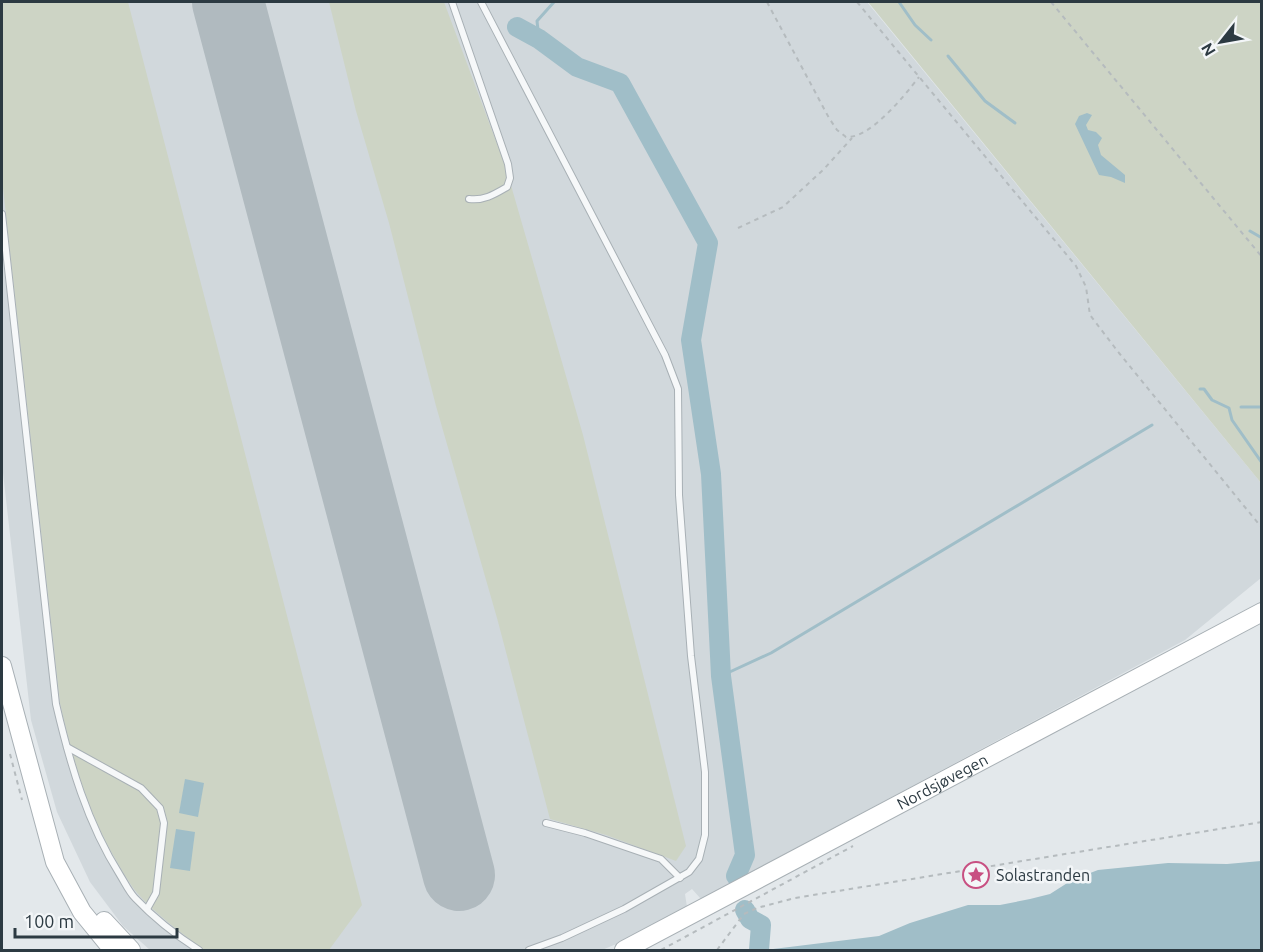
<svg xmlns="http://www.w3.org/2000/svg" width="1263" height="952" font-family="Ubuntu,sans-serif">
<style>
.built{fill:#d1d8dc}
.green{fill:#cdd4c5}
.water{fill:#a0bec8}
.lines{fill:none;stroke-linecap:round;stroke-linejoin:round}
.stream{stroke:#a0bec8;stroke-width:3}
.river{stroke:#a0bec8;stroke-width:20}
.runway{stroke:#b0babf;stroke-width:72}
.lane-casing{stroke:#a8b0b5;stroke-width:8}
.secondary-casing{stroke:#a8b0b5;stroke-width:20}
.path{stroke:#b5bbbe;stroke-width:2;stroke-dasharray:4.5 4.5;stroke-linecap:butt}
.lane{stroke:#f6f8f9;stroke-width:6}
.secondary{stroke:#fff;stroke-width:18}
.labels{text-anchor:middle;stroke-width:5;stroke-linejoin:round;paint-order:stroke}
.street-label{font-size:16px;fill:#2c3a42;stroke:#f3f6f8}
.poi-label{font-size:16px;fill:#2c3a42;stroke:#f3f6f8;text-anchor:start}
</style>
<rect width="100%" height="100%" fill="#e3e8eb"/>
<path class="built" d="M2,2H867L1261,483V578L1185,640L701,899L692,889L685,894L687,907L633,937L602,950H150L123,926L90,882L57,812L31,720L2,464Z"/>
<g class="green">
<path d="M2,2H128L362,905L329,950H206L201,948C179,931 157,915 138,894C128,882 121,868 113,855C86,807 72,756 60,703L2,179Z"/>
<path d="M329,2H444L506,168L583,435L686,846L676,861L606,835L550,819L497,618L436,406L389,223L356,111Z"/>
<path d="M868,2H1261V483Z"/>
</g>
<g class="water">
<path d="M1087,113L1092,115L1086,125L1088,130L1096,132L1102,138L1098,145L1101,155L1125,175V183L1111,177L1099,175L1075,124L1079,116Z"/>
<path d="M185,779L204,783L198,817L179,813Z"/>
<path d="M176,829L195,832L190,871L170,868Z"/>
<path d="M1261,861V950H765L879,936L910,923L968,905H1000L1030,899L1050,894L1072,880L1098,870L1168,863L1227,864Z"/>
</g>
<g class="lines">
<g class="stream">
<path d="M899,2L915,25L931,40"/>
<path d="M539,39L537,21L554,2"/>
<path d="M948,56L985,101L1015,123"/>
<path d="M1250,231L1262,238"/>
<path d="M1200,389H1204L1212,400L1229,408L1232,420L1262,463"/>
<path d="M1241,407H1262"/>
<path d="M721,676L771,653L1152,425"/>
</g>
<g class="river">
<path d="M517,27L539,39L577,67L620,83L708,243L691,340L711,474L721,676L745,855L736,876"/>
<path d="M745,910L750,919L761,925L759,950"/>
</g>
<path class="runway" d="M228,2L459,875"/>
<defs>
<g id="lane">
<path d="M452,2L508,164L510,178L507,187C495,194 484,201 469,199"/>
<path d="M481,2L665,355L678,389L679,495L691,656L705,772V835L699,859L689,872L624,909L562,938L529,950"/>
<path d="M2,214L56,704C70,764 87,823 120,875C125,883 129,892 135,898C154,918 177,936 199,950"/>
<path d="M67,747L141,788L160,808L164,823L156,893L147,909"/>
<path d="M546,823L585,833L661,859L680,878"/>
</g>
<g id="secondary">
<path d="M2,666L55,862L82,912L113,950"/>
<path d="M104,921L131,950"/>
<path id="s1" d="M624,950L1262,612"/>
</g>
</defs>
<use href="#lane" class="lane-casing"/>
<use href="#secondary" class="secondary-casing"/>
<g class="path">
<path d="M767,2L829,118L837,130L846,137C870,139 905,95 919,77"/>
<path d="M857,2L1076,266L1086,287L1090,315L1119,353L1262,528"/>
<path d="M1051,2L1262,257"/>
<path d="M738,228L783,207L824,169L852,138"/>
<path d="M10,754L22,800"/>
<path d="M661,950L853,846"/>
<path d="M717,950L744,914L757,908L795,898L1262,822"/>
</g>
<use href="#lane" class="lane"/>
<use href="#secondary" class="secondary"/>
</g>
<defs>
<symbol id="sight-ring" viewBox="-11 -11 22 22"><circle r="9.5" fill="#f3f6f8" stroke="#c85082" stroke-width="1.5"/><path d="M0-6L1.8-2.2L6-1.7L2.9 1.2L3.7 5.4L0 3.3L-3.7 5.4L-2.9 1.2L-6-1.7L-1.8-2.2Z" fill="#c85082"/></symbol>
</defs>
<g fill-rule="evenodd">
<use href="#sight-ring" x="961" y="860" width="30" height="30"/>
</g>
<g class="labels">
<g class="street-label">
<text dy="6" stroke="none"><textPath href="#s1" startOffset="360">Nordsjøvegen</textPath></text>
</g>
<g class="poi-label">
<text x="996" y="881">Solastranden</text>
</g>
</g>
<rect width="1263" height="952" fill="none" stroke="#2c3a42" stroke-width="6"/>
<g transform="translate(1221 42) rotate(239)" stroke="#f3f6f8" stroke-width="4.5" paint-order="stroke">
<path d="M0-4.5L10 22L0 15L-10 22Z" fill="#2c3a42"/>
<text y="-9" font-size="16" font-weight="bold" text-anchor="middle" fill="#2c3a42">N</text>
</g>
<path d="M15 928v9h162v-9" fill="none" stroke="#2c3a42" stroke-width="3"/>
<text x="24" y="928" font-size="18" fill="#2c3a42" stroke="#f3f6f8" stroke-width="4.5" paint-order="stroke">100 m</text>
</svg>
